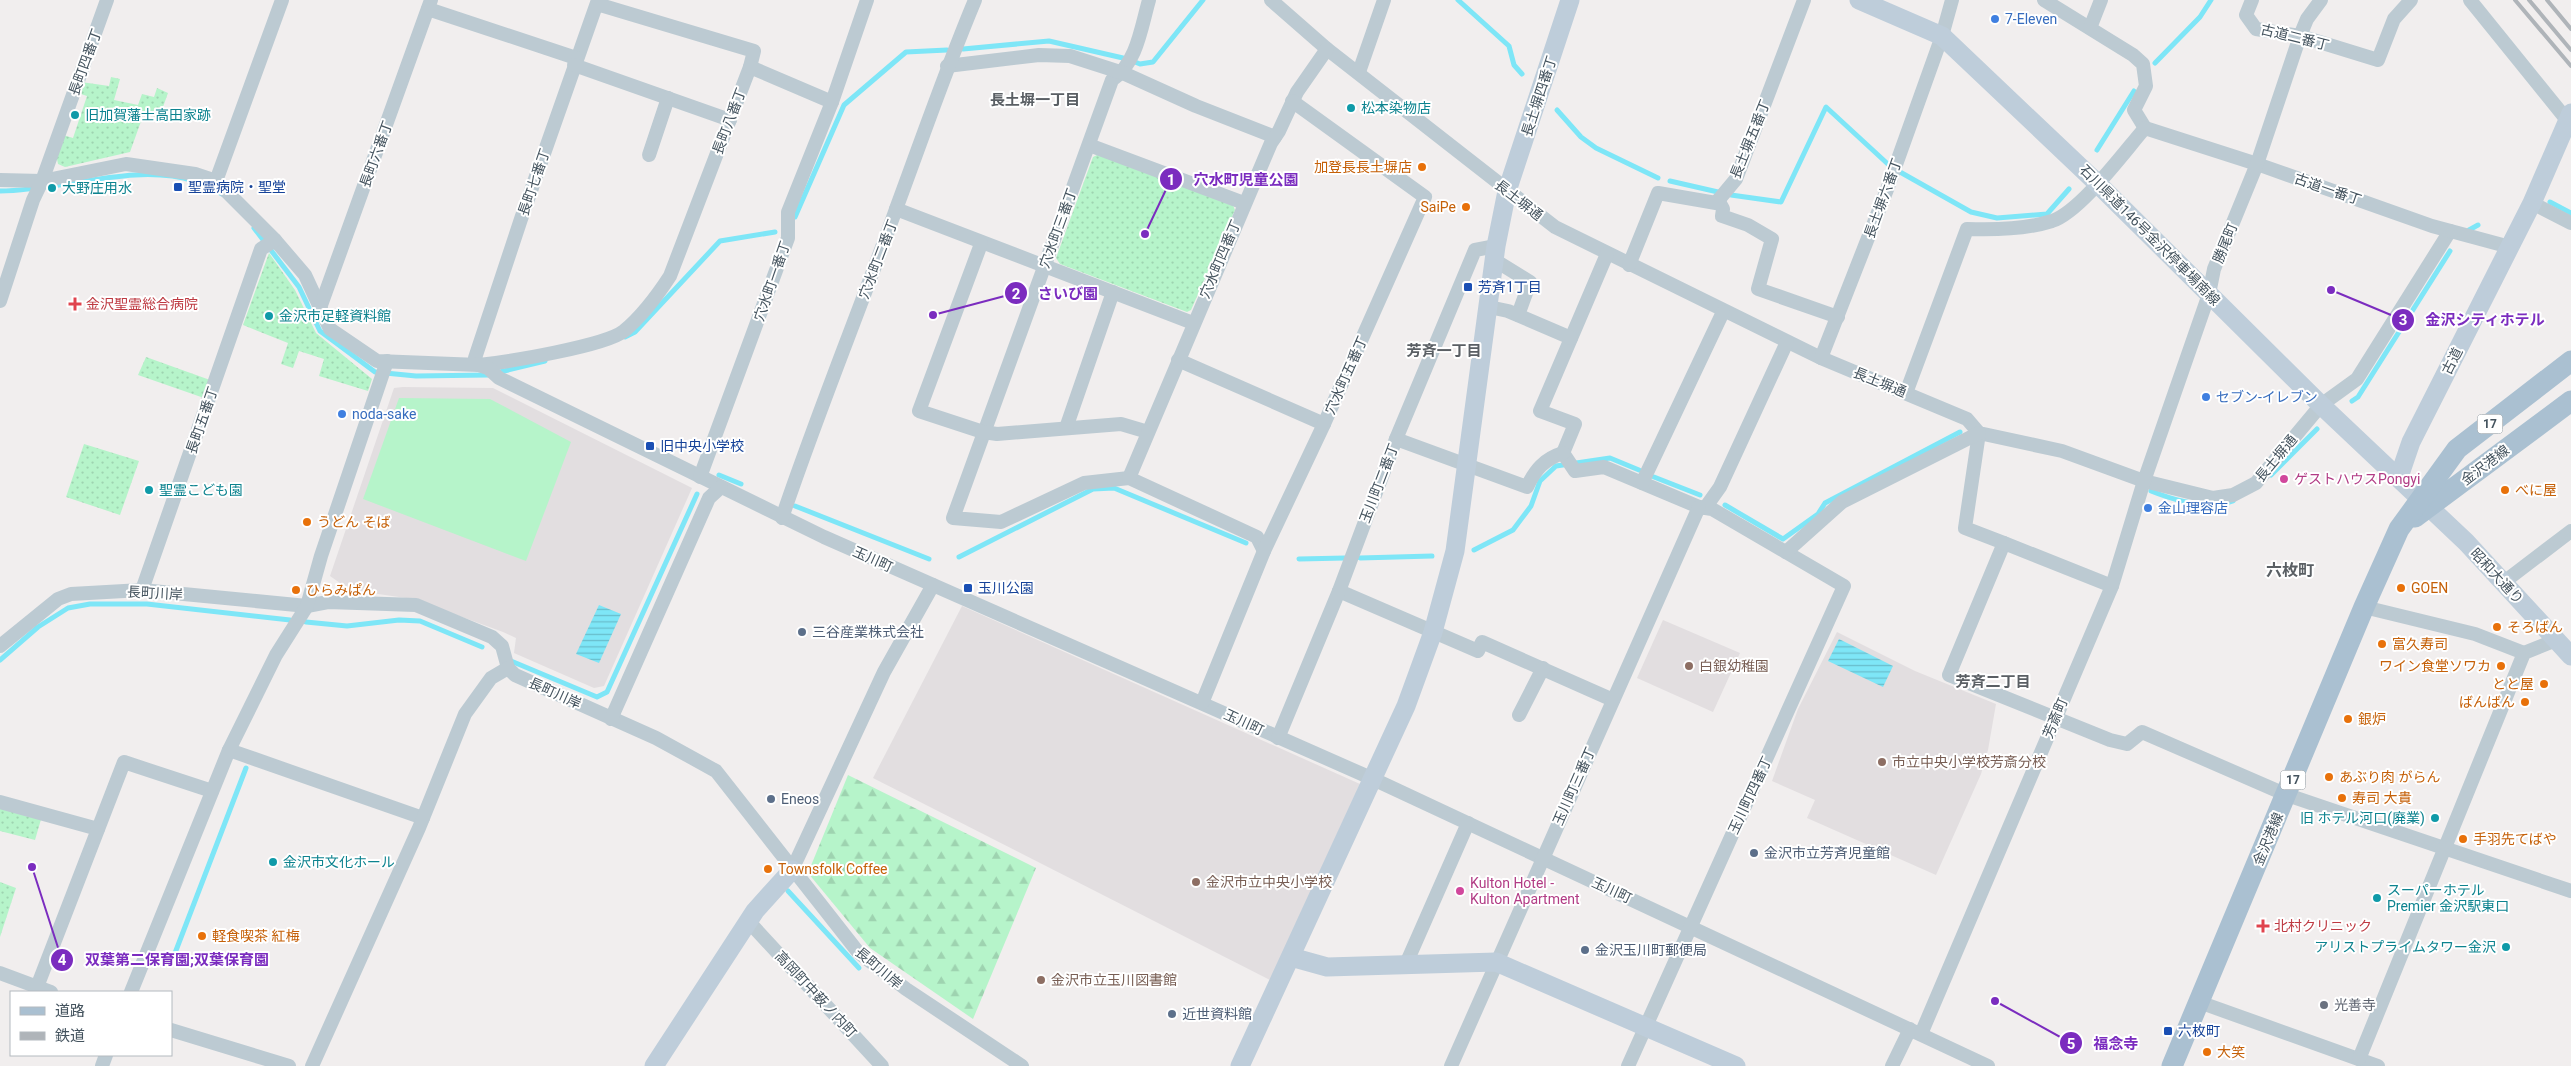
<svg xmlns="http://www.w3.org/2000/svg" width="2571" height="1066" font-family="Roboto,'Noto Sans JP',sans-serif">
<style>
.education{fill:#e2dee0}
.grass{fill:url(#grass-dots)}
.forest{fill:url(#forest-firs)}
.pitch{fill:#b6f4ca}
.water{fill:url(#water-rules)}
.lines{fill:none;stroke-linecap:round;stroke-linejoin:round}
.stream{stroke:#7ee6f7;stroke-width:5}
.street{stroke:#bccad2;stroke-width:14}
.secondary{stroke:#becdda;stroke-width:19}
.primary{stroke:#aac0d1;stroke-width:21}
.rail{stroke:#afb4b9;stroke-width:4}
.shop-dot{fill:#3f7fe0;stroke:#fff;stroke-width:2}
.culture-dot{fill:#0f9aa8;stroke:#fff;stroke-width:2}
.food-dot{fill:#e8710a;stroke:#fff;stroke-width:2}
.transit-dot{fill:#1a4fb4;stroke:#fff;stroke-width:2}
.health-dot{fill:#e0444e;stroke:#fff;stroke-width:2}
.hotel-dot{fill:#d1479c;stroke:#fff;stroke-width:2}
.service-dot{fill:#5c6f8a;stroke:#fff;stroke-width:2}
.education-dot{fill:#8d6e63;stroke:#fff;stroke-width:2}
.worship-dot{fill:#6b7280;stroke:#fff;stroke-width:2}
.labels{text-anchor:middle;stroke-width:4;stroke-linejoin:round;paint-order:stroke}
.shield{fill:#fff;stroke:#7c878e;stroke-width:1}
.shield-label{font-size:12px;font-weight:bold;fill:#44535e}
.shop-label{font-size:14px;fill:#366cbe;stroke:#fff;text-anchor:start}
.street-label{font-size:14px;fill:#44535e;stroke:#fff}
.culture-label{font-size:14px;fill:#0d838f;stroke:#fff;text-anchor:start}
.food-label{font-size:14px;fill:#c56008;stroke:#fff;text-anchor:start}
.transit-label{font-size:14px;fill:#164399;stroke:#fff;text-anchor:start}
.health-label{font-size:14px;fill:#be3a42;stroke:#fff;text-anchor:start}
.hotel-label{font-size:14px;fill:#b23c85;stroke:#fff;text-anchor:start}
.service-label{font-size:14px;fill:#4e5e75;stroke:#fff;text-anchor:start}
.education-label{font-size:14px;fill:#785e54;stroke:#fff;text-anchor:start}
.worship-label{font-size:14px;fill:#5b616d;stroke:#fff;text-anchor:start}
.neighbourhood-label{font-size:15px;font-weight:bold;fill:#5a5f64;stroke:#fff}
.quarter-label{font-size:16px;font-weight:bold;fill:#5a5f64;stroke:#fff}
.leader{fill:none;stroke:#7b2cbf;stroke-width:2}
.callout-dot{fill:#7b2cbf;stroke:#fff;stroke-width:2}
.mark-label{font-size:15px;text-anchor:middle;font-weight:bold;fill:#fff}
.callout-label{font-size:15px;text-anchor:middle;font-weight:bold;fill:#7b2cbf;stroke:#fff;stroke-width:4;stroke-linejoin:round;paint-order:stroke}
</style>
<defs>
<pattern id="grass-dots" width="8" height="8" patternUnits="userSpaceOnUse" patternTransform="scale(1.25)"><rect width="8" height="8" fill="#b6f4ca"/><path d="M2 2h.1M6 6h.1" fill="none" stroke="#9ed3b0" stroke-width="1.8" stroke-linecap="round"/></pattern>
<pattern id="forest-firs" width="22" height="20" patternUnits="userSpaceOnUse" patternTransform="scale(1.25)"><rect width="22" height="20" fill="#b6f4ca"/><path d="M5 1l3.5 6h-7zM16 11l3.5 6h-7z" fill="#9ed3b0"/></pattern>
<pattern id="water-rules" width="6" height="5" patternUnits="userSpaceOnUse" patternTransform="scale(1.25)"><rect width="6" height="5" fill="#7ee6f7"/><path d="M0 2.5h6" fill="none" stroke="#69bdcb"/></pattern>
</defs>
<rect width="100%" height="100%" fill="#f1eeee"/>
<g class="education">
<path d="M403,387L493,388L692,488L604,686L594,688L514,653L516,638L503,632L413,599L350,590L330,576L394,388Z"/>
<path d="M962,606L1360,784L1270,980L873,778Z"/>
<path d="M1663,620L1740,653L1713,712L1637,678Z"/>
<path d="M1837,632L1915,671L1996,704L1988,750L1981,774L1936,875L1807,818L1815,800L1772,781L1798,709Z"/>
</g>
<g class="grass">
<path d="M111,77L120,79L114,100L138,105L142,94L154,97L157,88L168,93L159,118L144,113L130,152L65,167L58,164L56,154L63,135L73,138L87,96L78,93L81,82L109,86Z"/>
<path d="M1099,154L1232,203L1235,210L1191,310L1187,312L1060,264L1056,258L1093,157Z"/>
<path d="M269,253L295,290L316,333L372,379L368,391L319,376L324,359L299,351L293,368L281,364L288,343L243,325Z"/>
<path d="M146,357L210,380L204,398L138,375Z"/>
<path d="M84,444L139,461L120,515L66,497Z"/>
<path d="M0,806L42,816L35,840L0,831Z"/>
<path d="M0,882L16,888L0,937Z"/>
</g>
<path class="forest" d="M848,775L1036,868L973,1019L870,948L808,873Z"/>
<path class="pitch" d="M399,398L490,399L571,442L526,561L363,499Z"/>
<g class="water">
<path d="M599,605L621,614L599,663L576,654Z"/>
<path d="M1839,639L1893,666L1883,687L1828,661Z"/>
</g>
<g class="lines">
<g class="stream">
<path d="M1458,0L1509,46L1514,65L1522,74"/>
<path d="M963,49L1049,41L1123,58"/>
<path d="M1135,62L1140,64L1153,62L1203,0"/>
<path d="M2155,63L2200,17L2211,0"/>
<path d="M1557,110L1581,137L1596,148L1658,178"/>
<path d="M2097,150L2134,91"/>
<path d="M1900,172L1971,212L1997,218L2047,214L2069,189"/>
<path d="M1670,181L1718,192"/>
<path d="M0,191C62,191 135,162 194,181C204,184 213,190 222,194"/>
<path d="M1731,195L1781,202L1826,107L1890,166"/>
<path d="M2550,202L2571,213"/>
<path d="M795,217L844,105L906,52L947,50"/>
<path d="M254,228L299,287L320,331L375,372L416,376L488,375"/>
<path d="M2469,230L2478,225"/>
<path d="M625,337L635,332L720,241L775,232"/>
<path d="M500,372L545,361"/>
<path d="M2352,401L2358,397L2450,251"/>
<path d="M719,475L741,484"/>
<path d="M2271,475L2317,429"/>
<path d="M1654,477L1700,495"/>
<path d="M2151,491C2176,501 2207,510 2233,501"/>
<path d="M1725,505L1783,539L1818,514L1825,503L1960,432"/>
<path d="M795,506L929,559"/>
<path d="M1474,550L1513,530L1531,506L1540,481L1556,466L1610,458L1639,470"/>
<path d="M959,557L1093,489L1114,488L1246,543"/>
<path d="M1360,558L1432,556"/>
<path d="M1299,559L1345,558"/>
<path d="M306,622L347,626L399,620L420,621L482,647"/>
<path d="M0,660L38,627L68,608L90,604H147L290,620"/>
<path d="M511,661L597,697L607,692L697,494"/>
<path d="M788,891L859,968"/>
<path d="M175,953L246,768"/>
</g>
<g class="street">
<path d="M1149,0C1141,28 1137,63 1112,80L953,518L1001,522L1084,483L1129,478L1257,537L1264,551"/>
<path d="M1271,0L1327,49L1555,227L1821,358L1967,419L1979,433L2062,451L2144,481L2213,498L2233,495L2256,483L2321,405L2357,379L2450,231"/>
<path d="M2044,0L2133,55L2143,64L2146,86L2134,110L2145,128"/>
<path d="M2252,0L2246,15L2256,29L2300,36L2378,60L2394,19L2411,0"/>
<path d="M2470,0L2571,125"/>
<path d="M597,4L754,51L750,67L670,276C657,296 642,316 624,331C605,346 507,362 479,365L475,358L521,219L598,0"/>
<path d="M428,9L576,58"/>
<path d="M2090,28L2101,0"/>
<path d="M574,65L730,120"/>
<path d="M947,66L1039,55L1070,56L1123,73L1196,106L1275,137"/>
<path d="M750,67L832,102"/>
<path d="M1359,72L1384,0"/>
<path d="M2145,128L2257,164L2432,226L2510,247"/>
<path d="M1089,145L1244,203"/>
<path d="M649,155L668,98"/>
<path d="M0,180L42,181L126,164L195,174L216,181L275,240L305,275L330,329L377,361L479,365L488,368L499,378L824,537L1371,778L1988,1066"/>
<path d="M216,181L282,0"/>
<path d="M1718,200L1723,209L1722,216L1748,225L1772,239L1758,289L1838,317"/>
<path d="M2532,203L2571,223"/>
<path d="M896,209L1193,323"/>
<path d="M981,244L919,411L983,432L997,434L1121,424L1148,432"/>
<path d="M1607,254L1540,411L1575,424L1563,453L1575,471L1604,467L1699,507L1712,509L1844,586L1628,1066"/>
<path d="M1496,261L1530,282L1518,315"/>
<path d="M1629,265L1658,193L1716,203L1736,179L1804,0"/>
<path d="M0,301L33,200L42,181L107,0"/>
<path d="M1489,307L1508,311L1571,338"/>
<path d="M320,308L431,0"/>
<path d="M1821,358L1888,187L1942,36L1952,0"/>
<path d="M1178,360L1324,424"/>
<path d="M1906,393L1967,229C1994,230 2027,229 2052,221C2081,211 2124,152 2145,128"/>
<path d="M1066,428L1113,292"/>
<path d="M1979,433L1965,528L2004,543L1949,675L2110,740L2127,744L2142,732L2287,795L2571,891"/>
<path d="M1396,439L1527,487C1535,470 1544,459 1563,453"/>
<path d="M700,477L788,238V212L832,102L867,0"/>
<path d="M1129,478L1271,143L1279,131L1297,92L1327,49"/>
<path d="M1642,483L1723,312"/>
<path d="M1705,508L1720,487L1787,342"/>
<path d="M782,518C817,414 859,312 896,209C922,139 946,69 975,0"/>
<path d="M2004,543L2112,586"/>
<path d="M1786,552L1842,502L1979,433"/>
<path d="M2504,582L2571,531"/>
<path d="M142,590L261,249L275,240"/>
<path d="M1339,591L1478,651L1482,642L1613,700"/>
<path d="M2364,607L2475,634L2524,653"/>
<path d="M0,646L58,599L71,594L142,590L307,606L328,602L416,605L492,637L502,646L508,668L515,675L656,738L716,771L858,952L906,989L1022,1066"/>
<path d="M1202,703L1264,551L1324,424L1425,197L1292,101"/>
<path d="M1519,715L1543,668"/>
<path d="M611,719L709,498L721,487"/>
<path d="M1278,738L1339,591L1396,439L1475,250L1496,246"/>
<path d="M229,750L423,818"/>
<path d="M0,802L98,829"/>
<path d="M792,870L884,672L933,585"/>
<path d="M750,923L882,1066"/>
<path d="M1406,964L1468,823"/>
<path d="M0,973L51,992"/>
<path d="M37,987L124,762L212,791"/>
<path d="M131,992L229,750L276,655L307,606L321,556L387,361"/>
<path d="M2199,1002L2378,1066"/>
<path d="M171,1030L289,1066"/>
<path d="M1921,1034L2112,586L2144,481L2209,294L2214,269L2257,164L2300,36L2307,19L2321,0"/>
<path d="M2359,1059L2524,653L2556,640"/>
<path d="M102,1066L106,1055"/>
<path d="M312,1066L419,828L465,714L491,678L508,668"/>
<path d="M1451,1066L1699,507"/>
<path d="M1892,1066L1910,1029"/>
</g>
<g class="secondary">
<path d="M1859,0L1942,36L2097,183L2321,405L2466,542L2571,656"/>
<path d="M2399,477L2411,442L2532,203L2571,113"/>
<path d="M1291,957L1327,967L1496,962L1736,1066"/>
<path d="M654,1066L755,911L792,870"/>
<path d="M1240,1066L1406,706L1433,632L1455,551L1496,246L1507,191L1570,0"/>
</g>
<g class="primary">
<path d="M2415,517L2571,401"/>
<path d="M2172,1066L2364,607L2399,529L2457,449L2571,361"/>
</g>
<g class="rail">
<path d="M2515,0L2571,66"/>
<path d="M2529,0L2571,50"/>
<path d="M2547,0L2571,29"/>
</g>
</g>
<g class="shop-dot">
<circle cx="1995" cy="19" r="5"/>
<circle cx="2206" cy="397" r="5"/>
<circle cx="342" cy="414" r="5"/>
<circle cx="2148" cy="508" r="5"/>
</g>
<g class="culture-dot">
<circle cx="1351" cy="108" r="5"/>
<circle cx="75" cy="115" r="5"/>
<circle cx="52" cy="188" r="5"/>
<circle cx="269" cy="316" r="5"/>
<circle cx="149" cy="490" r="5"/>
<circle cx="2435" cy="818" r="5"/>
<circle cx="273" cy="862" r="5"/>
<circle cx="2377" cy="898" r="5"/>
<circle cx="2506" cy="947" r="5"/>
</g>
<g class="food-dot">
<circle cx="1422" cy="167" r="5"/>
<circle cx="1466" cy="207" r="5"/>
<circle cx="2505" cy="490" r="5"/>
<circle cx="307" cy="522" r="5"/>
<circle cx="2401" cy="588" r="5"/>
<circle cx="296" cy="590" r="5"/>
<circle cx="2497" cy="627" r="5"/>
<circle cx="2382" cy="644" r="5"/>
<circle cx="2501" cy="666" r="5"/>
<circle cx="2544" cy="684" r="5"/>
<circle cx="2525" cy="702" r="5"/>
<circle cx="2348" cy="719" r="5"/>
<circle cx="2329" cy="777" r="5"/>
<circle cx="2342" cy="798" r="5"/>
<circle cx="2463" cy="839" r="5"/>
<circle cx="768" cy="869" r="5"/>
<circle cx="202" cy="936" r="5"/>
<circle cx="2207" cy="1052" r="5"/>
</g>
<g class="transit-dot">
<rect x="173" y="182" width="10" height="10" rx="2.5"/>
<rect x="1463" y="282" width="10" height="10" rx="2.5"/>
<rect x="645" y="441" width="10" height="10" rx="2.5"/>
<rect x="963" y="583" width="10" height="10" rx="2.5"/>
<rect x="2163" y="1026" width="10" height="10" rx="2.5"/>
</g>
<g class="health-dot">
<path d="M72.5 296.5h5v5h5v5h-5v5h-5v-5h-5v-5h5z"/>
<path d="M2260.5 918.5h5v5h5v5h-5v5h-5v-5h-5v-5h5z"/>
</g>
<g class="hotel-dot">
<circle cx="2284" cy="479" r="5"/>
<circle cx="1460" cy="891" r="5"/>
</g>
<g class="service-dot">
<circle cx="802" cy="632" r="5"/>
<circle cx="771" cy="799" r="5"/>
<circle cx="1754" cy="853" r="5"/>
<circle cx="1585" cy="950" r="5"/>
<circle cx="1172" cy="1014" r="5"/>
</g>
<g class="education-dot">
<circle cx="1689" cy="666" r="5"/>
<circle cx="1882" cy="762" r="5"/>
<circle cx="1196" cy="882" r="5"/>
<circle cx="1041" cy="980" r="5"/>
</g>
<circle class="worship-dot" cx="2324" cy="1005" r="5"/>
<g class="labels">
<g class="shield">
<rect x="2477.5" y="414.5" width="25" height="19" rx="4"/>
<rect x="2280.5" y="770.5" width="25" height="19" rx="4"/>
</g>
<g class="shield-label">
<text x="2490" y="428">17</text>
<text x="2293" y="784">17</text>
</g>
<g class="shop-label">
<text x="2005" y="24">7-Eleven</text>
<text x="2216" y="402">セブン-イレブン</text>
<text x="352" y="419">noda-sake</text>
<text x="2158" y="513">金山理容店</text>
</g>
<g class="street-label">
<text transform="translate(2295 37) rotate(14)" y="5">古道二番丁</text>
<text transform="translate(85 62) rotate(-70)" y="5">長町四番丁</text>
<text transform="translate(1539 96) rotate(-72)" y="5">長土塀四番丁</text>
<text transform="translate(729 121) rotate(-69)" y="5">長町八番丁</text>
<text transform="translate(1750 139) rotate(-68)" y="5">長土塀五番丁</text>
<text transform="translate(376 154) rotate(-70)" y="5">長町六番丁</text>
<text transform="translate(534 182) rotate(-71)" y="5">長町七番丁</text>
<text transform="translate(2328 189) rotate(19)" y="5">古道一番丁</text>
<text transform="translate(1883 198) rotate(-70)" y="5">長土塀六番丁</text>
<text transform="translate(1519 200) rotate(38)" y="5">長土塀通</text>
<text transform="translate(1058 228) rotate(-70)" y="5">穴水町三番丁</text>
<text transform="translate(2150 235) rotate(45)" y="5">石川県道146号金沢停車場南線</text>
<text transform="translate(2225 243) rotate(-68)" y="5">勝尾町</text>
<text transform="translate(878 259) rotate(-69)" y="5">穴水町二番丁</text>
<text transform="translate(1220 259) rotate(-67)" y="5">穴水町四番丁</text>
<text transform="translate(772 281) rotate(-71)" y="5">穴水町一番丁</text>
<text transform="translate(2452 361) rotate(-63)" y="5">古道</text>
<text transform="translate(1346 375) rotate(-66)" y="5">穴水町五番丁</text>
<text transform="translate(1880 382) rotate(22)" y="5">長土塀通</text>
<text transform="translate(202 420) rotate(-71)" y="5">長町五番丁</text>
<text transform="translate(2276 458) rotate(-50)" y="5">長土塀通</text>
<text transform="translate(2485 465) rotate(-37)" y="5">金沢港線</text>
<text transform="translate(1379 483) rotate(-69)" y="5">玉川町二番丁</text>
<text transform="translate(873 559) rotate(24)" y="5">玉川町</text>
<text transform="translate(2497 576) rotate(47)" y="5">昭和大通り</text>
<text transform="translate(155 593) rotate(3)" y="5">長町川岸</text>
<text transform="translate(555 693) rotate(24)" y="5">長町川岸</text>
<text transform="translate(2055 718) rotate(-67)" y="5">芳斎町</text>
<text transform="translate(1244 722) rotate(25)" y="5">玉川町</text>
<text transform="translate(1574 786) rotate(-66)" y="5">玉川町三番丁</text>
<text transform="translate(1750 795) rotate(-65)" y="5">玉川町四番丁</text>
<text transform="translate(2268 839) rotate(-67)" y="5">金沢港線</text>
<text transform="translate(1612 890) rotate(25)" y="5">玉川町</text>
<text transform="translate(879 968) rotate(40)" y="5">長町川岸</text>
<text transform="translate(816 994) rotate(47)" y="5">高岡町中薮ノ内町</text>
</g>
<g class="culture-label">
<text x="1361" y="113">松本染物店</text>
<text x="85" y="120">旧加賀藩士高田家跡</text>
<text x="62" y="193">大野庄用水</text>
<text x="279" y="321">金沢市足軽資料館</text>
<text x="159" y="495">聖霊こども園</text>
<text x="2425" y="823" text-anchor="end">旧 ホテル河口(廃業)</text>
<text x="283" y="867">金沢市文化ホール</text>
<text x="2387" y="895">スーパーホテル<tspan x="2387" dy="16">Premier 金沢駅東口</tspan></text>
<text x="2496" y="952" text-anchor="end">アリストプライムタワー金沢</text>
</g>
<g class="food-label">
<text x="1412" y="172" text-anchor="end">加登長長土塀店</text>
<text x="1456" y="212" text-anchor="end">SaiPe</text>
<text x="2515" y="495">べに屋</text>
<text x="317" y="527">うどん そば</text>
<text x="2411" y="593">GOEN</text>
<text x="306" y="595">ひらみぱん</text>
<text x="2507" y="632">そろばん</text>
<text x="2392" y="649">富久寿司</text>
<text x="2491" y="671" text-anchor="end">ワイン食堂ソワカ</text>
<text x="2534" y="689" text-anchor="end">とと屋</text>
<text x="2515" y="707" text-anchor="end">ばんばん</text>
<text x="2358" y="724">銀炉</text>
<text x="2339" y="782">あぶり肉 がらん</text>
<text x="2352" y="803">寿司 大貴</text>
<text x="2473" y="844">手羽先てばや</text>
<text x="778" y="874">Townsfolk Coffee</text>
<text x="212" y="941">軽食喫茶 紅梅</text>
<text x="2217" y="1057">大笑</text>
</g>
<g class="transit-label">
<text x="188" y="192">聖霊病院・聖堂</text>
<text x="1478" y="292">芳斉1丁目</text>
<text x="660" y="451">旧中央小学校</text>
<text x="978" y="593">玉川公園</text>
<text x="2178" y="1036">六枚町</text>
</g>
<g class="health-label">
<text x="86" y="309">金沢聖霊総合病院</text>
<text x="2274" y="931">北村クリニック</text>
</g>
<g class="hotel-label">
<text x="2294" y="484">ゲストハウスPongyi</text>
<text x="1470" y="888">Kulton Hotel -<tspan x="1470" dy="16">Kulton Apartment</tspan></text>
</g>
<g class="service-label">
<text x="812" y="637">三谷産業株式会社</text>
<text x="781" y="804">Eneos</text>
<text x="1764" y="858">金沢市立芳斉児童館</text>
<text x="1595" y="955">金沢玉川町郵便局</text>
<text x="1182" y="1019">近世資料館</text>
</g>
<g class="education-label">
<text x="1699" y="671">白銀幼稚園</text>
<text x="1892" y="767">市立中央小学校芳斎分校</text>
<text x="1206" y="887">金沢市立中央小学校</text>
<text x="1051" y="985">金沢市立玉川図書館</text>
</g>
<g class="worship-label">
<text x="2334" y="1010">光善寺</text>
</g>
<g class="neighbourhood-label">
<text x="1035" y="105">長土塀一丁目</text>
<text x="1444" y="356">芳斉一丁目</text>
<text x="1993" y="687">芳斉二丁目</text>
</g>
<g class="quarter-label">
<text x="2290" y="576">六枚町</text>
</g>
</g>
<path class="leader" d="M1145 234L1171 179M933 315L1016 293M2331 290L2403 320M32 867L62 960M1995 1001L2071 1043"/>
<g class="callout-dot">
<circle cx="1145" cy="234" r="5"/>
<circle cx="933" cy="315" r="5"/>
<circle cx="2331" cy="290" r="5"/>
<circle cx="32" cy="867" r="5"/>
<circle cx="1995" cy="1001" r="5"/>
<circle cx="1171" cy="179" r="12"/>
<circle cx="1016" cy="293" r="12"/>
<circle cx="2403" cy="320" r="12"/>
<circle cx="62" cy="960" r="12"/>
<circle cx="2071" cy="1043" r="12"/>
</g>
<g class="mark-label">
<text x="1171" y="185">1</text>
<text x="1016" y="299">2</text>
<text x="2403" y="325">3</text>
<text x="62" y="965">4</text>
<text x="2071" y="1049">5</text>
</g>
<g class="callout-label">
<text x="1246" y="185">穴水町児童公園</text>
<text x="1068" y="299">さいび園</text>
<text x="2485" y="325">金沢シティホテル</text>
<text x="177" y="965">双葉第二保育園;双葉保育園</text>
<text x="2116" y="1049">福念寺</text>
</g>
<rect x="10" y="991" width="162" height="65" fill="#ffffff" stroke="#b4babf"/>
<rect x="20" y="1007" width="25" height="8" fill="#aac0d1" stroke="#b4babf"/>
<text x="55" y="1016" font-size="15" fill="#44535e">道路</text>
<rect x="20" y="1032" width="25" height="8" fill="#afb4b9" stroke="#b4babf"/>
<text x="55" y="1041" font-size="15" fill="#44535e">鉄道</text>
</svg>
